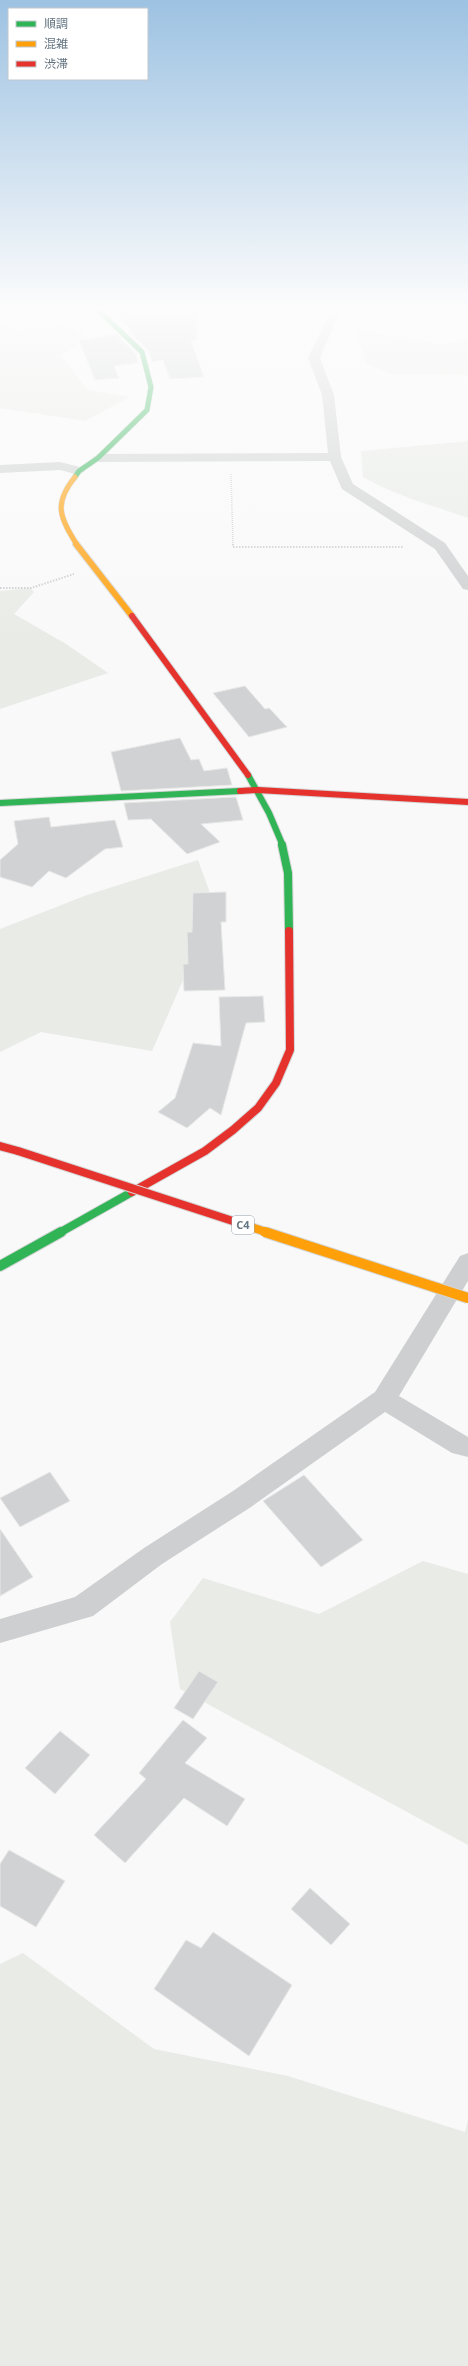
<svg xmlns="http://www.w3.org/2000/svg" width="468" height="2366" font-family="'Open Sans','Noto Sans JP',sans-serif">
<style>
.green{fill:#e8ebe6}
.building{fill:#d0d2d3;stroke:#e8e8e8}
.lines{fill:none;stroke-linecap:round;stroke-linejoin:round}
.fast-far3-casing{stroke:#d5d6d7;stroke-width:6}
.fast-far2-casing{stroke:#d5d6d7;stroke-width:8}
.fast-far1-casing{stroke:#d5d6d7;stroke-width:10}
.fast-casing{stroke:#d5d6d7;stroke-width:12}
.slow-far1-casing{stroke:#d5d6d7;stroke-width:6}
.slow-casing{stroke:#d5d6d7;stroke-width:8}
.jam-far1-casing{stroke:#d5d6d7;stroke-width:8}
.jam-casing{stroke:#d5d6d7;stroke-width:10}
.path-far1{stroke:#cbcccd;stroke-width:1.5;stroke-dasharray:1 1;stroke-linecap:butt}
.path{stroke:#cbcccd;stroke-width:2;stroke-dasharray:1.5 1.5;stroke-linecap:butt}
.street{fill:#cecfd0;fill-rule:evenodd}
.fast-far3{stroke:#30b455;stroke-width:5}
.fast-far2{stroke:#30b455;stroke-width:6}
.fast-far1{stroke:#30b455;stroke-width:8}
.fast{stroke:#30b455;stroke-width:10}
.slow-far1{stroke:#ff9f0a;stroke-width:5}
.slow{stroke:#ff9f0a;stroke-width:6}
.jam-far1{stroke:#e5322d;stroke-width:6}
.jam{stroke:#e5322d;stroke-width:8}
.slow-bridge-far1-casing{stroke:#d5d6d6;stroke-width:10;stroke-linecap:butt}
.slow-bridge-casing{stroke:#d5d6d6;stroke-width:12;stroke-linecap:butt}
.jam-bridge-casing{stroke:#d5d6d6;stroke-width:10;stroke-linecap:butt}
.slow-bridge-far1{stroke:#ff9f0a;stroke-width:8}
.slow-bridge{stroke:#ff9f0a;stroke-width:10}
.jam-bridge{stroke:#e5322d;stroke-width:8}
.labels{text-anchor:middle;stroke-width:4;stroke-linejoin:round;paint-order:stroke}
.shield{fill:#fff;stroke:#939fa8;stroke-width:1}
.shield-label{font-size:11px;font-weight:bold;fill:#657683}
</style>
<rect width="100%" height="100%" fill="#f9f9f9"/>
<g class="green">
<path d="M0,324L22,330L64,325L88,337L61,356L88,390L130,397L85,421L0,408Z"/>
<path d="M356,330L446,345L468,338V375L390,374L366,363Z"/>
<path d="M468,441V518C432,505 396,496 363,477L361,451Z"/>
<path d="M31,588L34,592L14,614L66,644L108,673L0,709V591Z"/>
<path d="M198,860L215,907L152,1051L41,1032L0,1052V929L87,895Z"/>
<path d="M423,1561L468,1574V1845L180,1689L170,1622L203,1578L319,1614Z"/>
<path d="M23,1953L154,2049L288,2076L465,2132L468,2120V2366H0V1964Z"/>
</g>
<g class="building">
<path d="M112,310H196L197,340L191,341L204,377L170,379L163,360L152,362L149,351L129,332L132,331Z"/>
<path d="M116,334L136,354L138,363L114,366L119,378L95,380L79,341Z"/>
<path d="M245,686L265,709L269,708L287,727L249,737L213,693Z"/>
<path d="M180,738L191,760L199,759L204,771L227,768L232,785L121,791L111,752Z"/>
<path d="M236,797L243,820L201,824L220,842L187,854L151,819L128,820L124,803Z"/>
<path d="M49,817L51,827L115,820L123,847L105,849L66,878L49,871L32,887L0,877V860L18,844L14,821Z"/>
<path d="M226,892V922H221L225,990L184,991L183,964H188L187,932H192L193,893Z"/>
<path d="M263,996L265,1022L246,1023L221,1115L210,1108L187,1128L158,1112L175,1098L193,1043L221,1046L219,997Z"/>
<path d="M50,1472L70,1501L20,1527L0,1498Z"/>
<path d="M304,1475L363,1540L321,1567L263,1501Z"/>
<path d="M0,1529L33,1577L0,1596Z"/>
<path d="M199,1671L218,1682L193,1719L174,1708Z"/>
<path d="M183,1720L207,1738L185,1763L245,1799L227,1826L184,1798L125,1863L94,1835L146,1779L139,1773Z"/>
<path d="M60,1731L90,1755L55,1794L25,1768Z"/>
<path d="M9,1850L65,1881L36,1927L0,1906V1864Z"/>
<path d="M310,1888L350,1924L331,1945L291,1909Z"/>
<path d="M213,1932L292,1985L249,2056L154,1989L186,1940L201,1948Z"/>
</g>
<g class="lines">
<defs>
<path id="fast-far3" d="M75,477L79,471L98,458L147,410L151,387L142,352L98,310"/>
<g id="fast-far2">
<path d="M248,775L269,813L283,846"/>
<path d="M0,803L240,791"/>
</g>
<g id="fast-far1">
<path d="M282,845L288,873L289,931"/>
<path d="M59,1233L132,1192"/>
</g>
<path id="fast" d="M0,1266L61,1232"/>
<path id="slow-far1" d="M75,477C53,504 60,517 77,545"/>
<path id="slow" d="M76,544L132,616"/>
<g id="jam-far1">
<path d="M132,616L248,775"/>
<path d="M240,791L258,790L468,802"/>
</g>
<g id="jam">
<path d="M0,1146L18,1151"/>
<path d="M132,1192L205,1151L233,1130L258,1108L276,1083L290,1050L289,931"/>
</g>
</defs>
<use href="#fast-far3" class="fast-far3-casing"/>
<use href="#fast-far2" class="fast-far2-casing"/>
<use href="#fast-far1" class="fast-far1-casing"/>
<use href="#fast" class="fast-casing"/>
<use href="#slow-far1" class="slow-far1-casing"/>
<use href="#slow" class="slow-casing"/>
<use href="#jam-far1" class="jam-far1-casing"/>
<use href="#jam" class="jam-casing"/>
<path class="path-far1" d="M231,474L233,545"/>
<g class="path">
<path d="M233,544V547H404"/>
<path d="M0,588H31L74,574"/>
</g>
<g class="street">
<path d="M326,310H336L338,316L320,358L334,395L341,457L353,484L445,543L468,576V590L463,589L435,549L342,489L330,461L98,462L92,458L98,454L328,453L322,395L308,358L328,316Z"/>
<path d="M60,462L84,468L85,471L79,475L60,470L0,473V465Z"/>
<path d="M468,1253V1281L399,1396L468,1437V1457L452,1453L385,1412L251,1507L162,1564L93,1616L0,1643V1619L75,1597L144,1548L233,1491L375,1392L460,1256Z"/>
</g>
<use href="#fast-far3" class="fast-far3"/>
<use href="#fast-far2" class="fast-far2"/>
<use href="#fast-far1" class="fast-far1"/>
<use href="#fast" class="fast"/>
<use href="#slow-far1" class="slow-far1"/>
<use href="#slow" class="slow"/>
<use href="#jam-far1" class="jam-far1"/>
<use href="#jam" class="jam"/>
<defs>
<path id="slow-bridge-far1" d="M242,1224L269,1233"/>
<path id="slow-bridge" d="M265,1232L468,1298"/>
<path id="jam-bridge" d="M18,1151L242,1224"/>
</defs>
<use href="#slow-bridge-far1" class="slow-bridge-far1-casing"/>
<use href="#slow-bridge" class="slow-bridge-casing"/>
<use href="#jam-bridge" class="jam-bridge-casing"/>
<use href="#slow-bridge-far1" class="slow-bridge-far1"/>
<use href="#slow-bridge" class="slow-bridge"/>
<use href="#jam-bridge" class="jam-bridge"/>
</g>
<linearGradient id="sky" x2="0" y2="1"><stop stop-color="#9dc2e2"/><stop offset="0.48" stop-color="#fcfcfc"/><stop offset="1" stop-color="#fcfcfc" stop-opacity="0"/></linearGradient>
<rect width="468" height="641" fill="url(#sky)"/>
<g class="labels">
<rect class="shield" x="232" y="1216" width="22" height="18" rx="3"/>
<g class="shield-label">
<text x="243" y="1229">C4</text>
</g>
</g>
<rect x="8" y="8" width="140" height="72" fill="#ffffff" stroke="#c1c8cd"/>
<rect x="16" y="21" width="20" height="6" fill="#30b455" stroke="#c1c8cd"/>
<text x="44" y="28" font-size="12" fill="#657683">順調</text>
<rect x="16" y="41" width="20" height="6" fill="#ff9f0a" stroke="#c1c8cd"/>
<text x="44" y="48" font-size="12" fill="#657683">混雑</text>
<rect x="16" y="61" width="20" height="6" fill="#e5322d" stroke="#c1c8cd"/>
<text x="44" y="68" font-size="12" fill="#657683">渋滞</text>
</svg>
